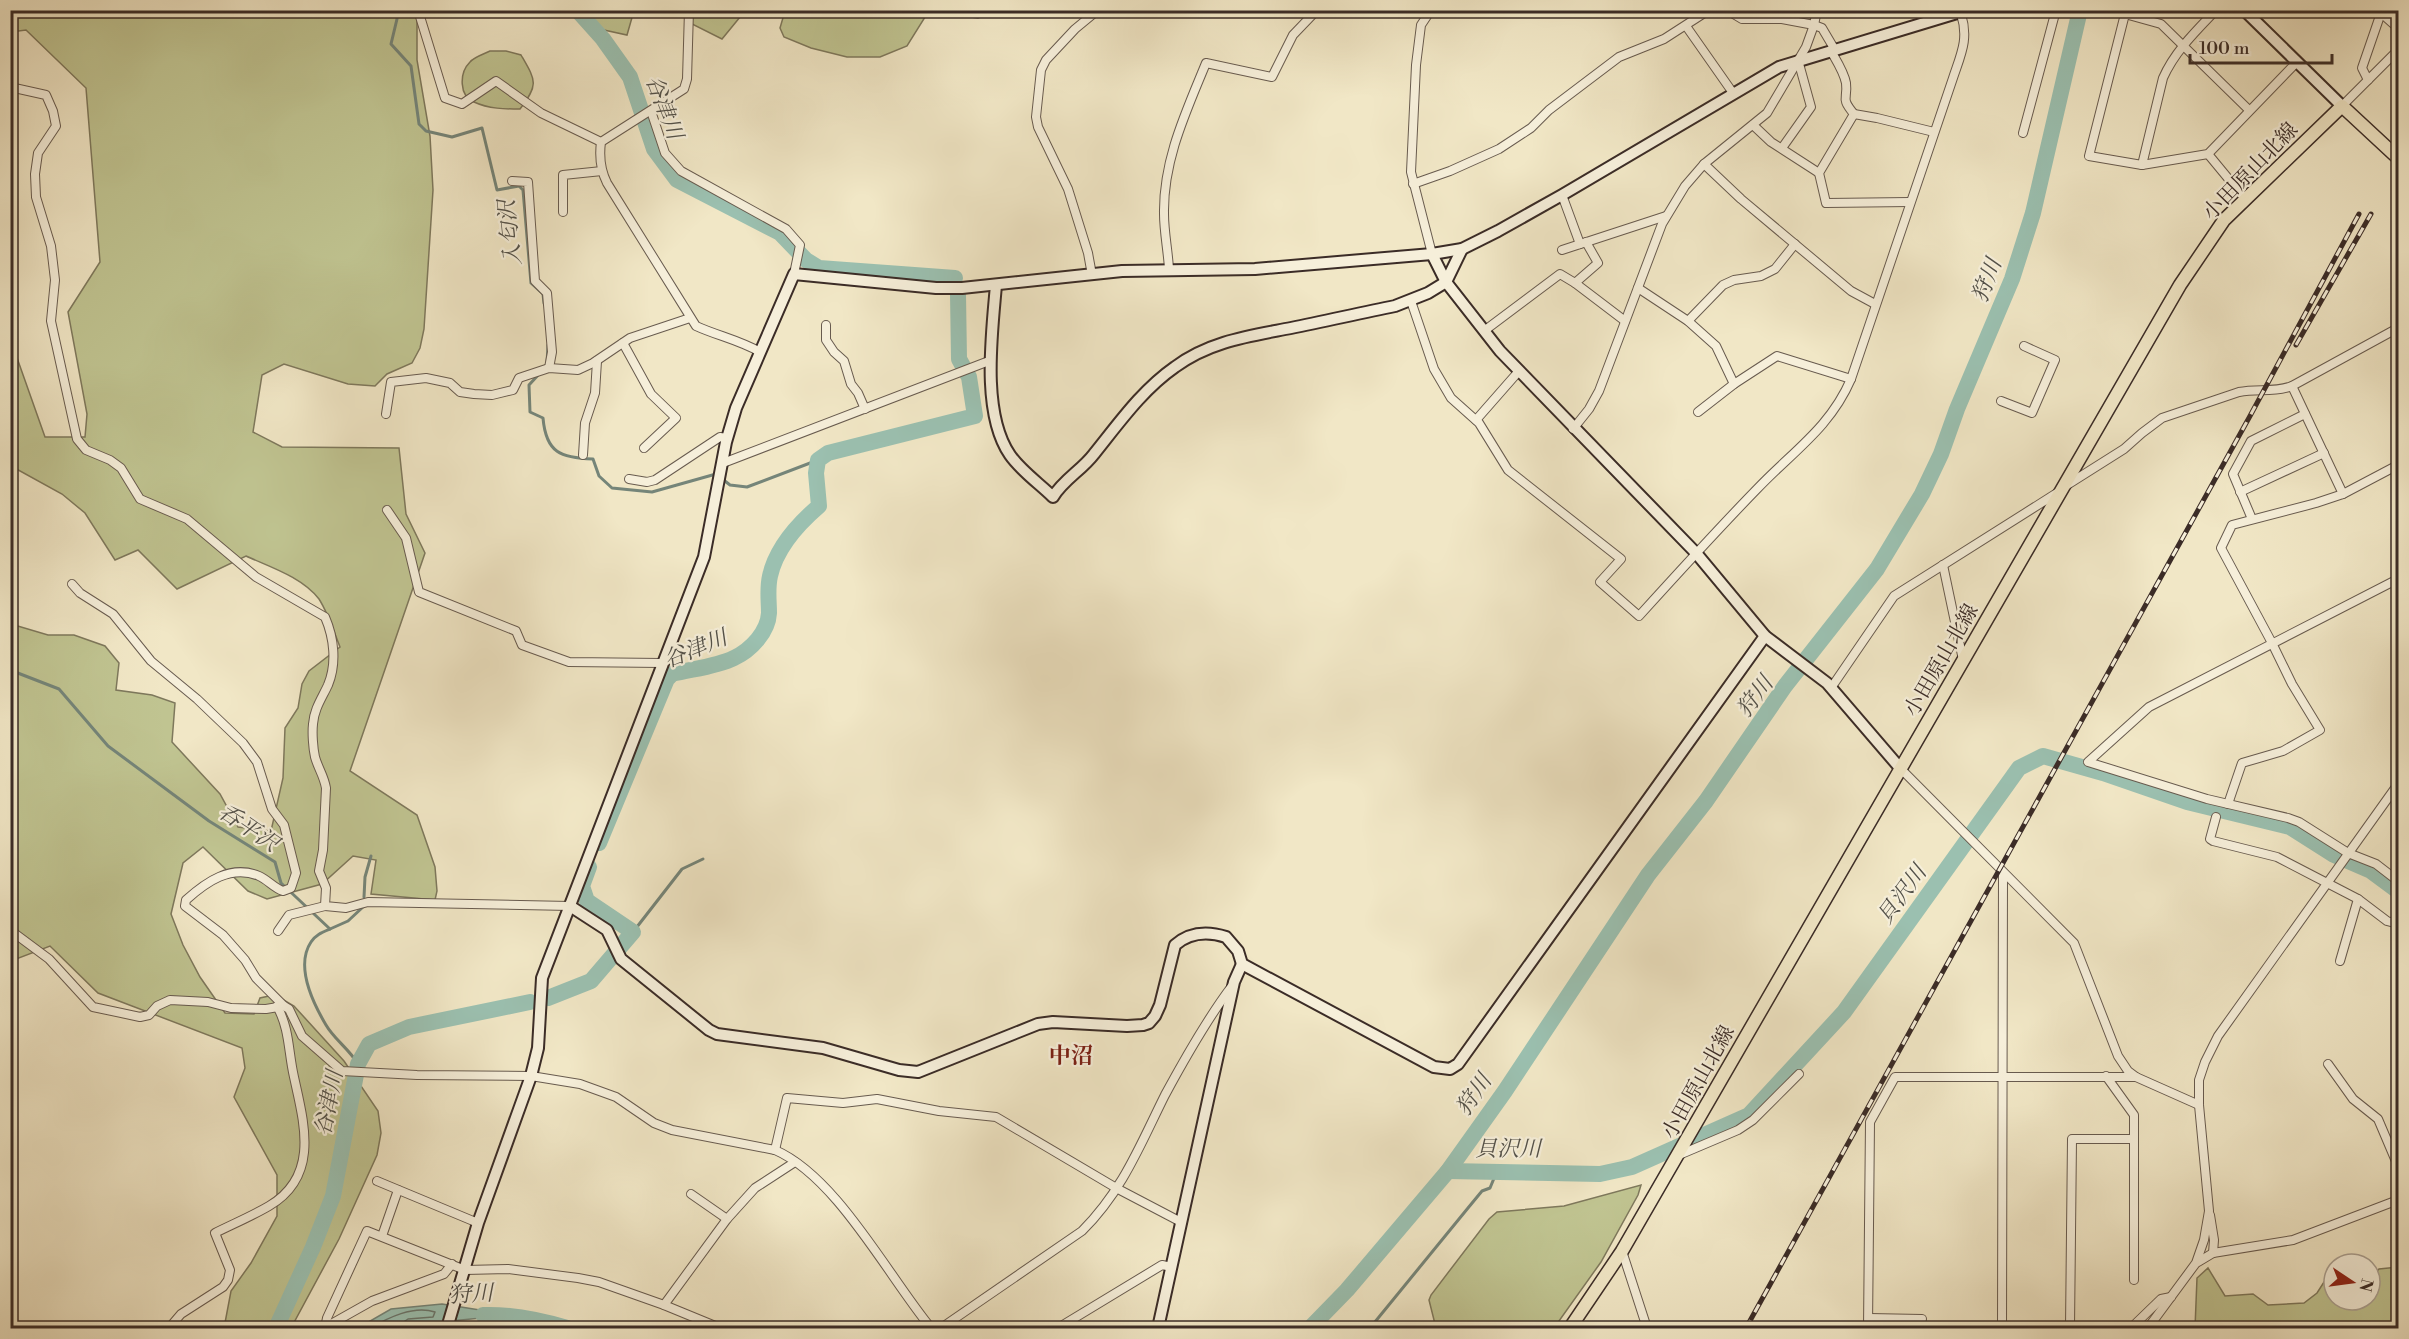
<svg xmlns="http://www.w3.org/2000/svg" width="2409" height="1339" font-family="'Libre Bodoni','Noto Serif JP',serif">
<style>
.green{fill:#c0c491;stroke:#7e785c;stroke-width:1.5}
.water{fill:#9bc0b0;stroke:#758579;stroke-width:1.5}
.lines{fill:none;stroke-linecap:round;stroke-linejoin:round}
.shore{stroke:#6b766c;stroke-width:1.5}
.stream{stroke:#758579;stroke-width:3}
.river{stroke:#9bc0b0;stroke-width:16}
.street-casing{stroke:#685b4f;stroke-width:10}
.secondary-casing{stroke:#3b2c27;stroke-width:14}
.primary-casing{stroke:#3b2c27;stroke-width:15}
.street{stroke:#f6efda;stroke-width:8}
.secondary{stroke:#f6efda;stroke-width:10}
.primary{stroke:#f1e7c6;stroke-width:12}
.rail-casing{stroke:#3b2c27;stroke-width:5}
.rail{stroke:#f6efda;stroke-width:3;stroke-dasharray:9;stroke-linecap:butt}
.labels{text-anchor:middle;stroke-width:4.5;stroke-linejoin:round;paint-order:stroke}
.street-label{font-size:21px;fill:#3b2c27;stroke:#f6efda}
.water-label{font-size:22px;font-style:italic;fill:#535149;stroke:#f6efda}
.neighbourhood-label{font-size:22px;font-weight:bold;fill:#7a1f14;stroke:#f6efda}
</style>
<rect width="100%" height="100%" fill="#f1e7c6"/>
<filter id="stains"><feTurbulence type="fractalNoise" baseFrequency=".00333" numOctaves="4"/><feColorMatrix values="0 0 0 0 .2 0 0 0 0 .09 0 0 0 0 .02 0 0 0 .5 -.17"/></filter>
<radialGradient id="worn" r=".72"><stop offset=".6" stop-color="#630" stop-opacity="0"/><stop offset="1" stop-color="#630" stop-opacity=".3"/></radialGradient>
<g class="green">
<path d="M11,11H417V60L430,136L433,190L424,329L420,348L412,363L387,374L375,386L348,384L284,364L262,375L253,432L282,447L399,448L406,514L425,553L350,771L417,815L435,867L437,891L435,900L371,894L376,860L353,856L322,884L267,899L248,891L203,847L183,863L171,914L183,945L200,977L225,1013L254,1014L260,998L269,996L282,999L294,1006L344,1061L378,1111L381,1133L377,1155L339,1239L291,1328H224L231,1291L251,1263L277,1216V1175L234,1097L245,1068L242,1048L98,993L50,946L11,961V624L48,635H74L105,646L119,663L116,690L152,695L175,703L172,742L220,794L238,827L271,831L283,778L285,728L298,708L302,684L309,671L340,647C334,632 328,613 319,599C302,577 270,567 246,556L177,589L138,550L115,560L85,513L62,494L11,466L10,338L45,437H85L87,414L68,312L100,262L86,88L26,30L11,32Z"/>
<path d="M580,11H629L633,14L627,35L604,30Z"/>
<path d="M685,11H745L722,39L692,24Z"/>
<path d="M785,11V10L996,11L978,18L932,12L925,17L907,46L880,57H847L811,48L784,37L780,28Z"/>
<path d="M490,51H506L521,55C536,81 539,84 520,109C505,109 489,109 474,102C459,96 459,73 470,62C474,57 484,54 490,51Z"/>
<path d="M1641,1185L1638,1195L1601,1262L1554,1328H1436L1429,1300L1431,1295L1489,1219L1497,1212L1564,1206Z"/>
<path d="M2398,1267V1319L2381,1328L2352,1326L2347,1328H2195L2197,1278L2208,1268L2225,1296L2253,1294L2268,1305L2304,1303L2317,1293L2324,1282H2334V1300H2370V1278L2379,1269Z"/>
</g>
<path class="water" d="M442,1304L512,1315L409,1325L403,1328H358L391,1309Z"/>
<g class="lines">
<path class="shore" d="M370,1328C388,1318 413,1305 435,1312L433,1317L408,1319L402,1323L401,1328"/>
<g class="stream">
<path d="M397,10V19L391,44L411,66L419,124L426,131L452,137L482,128L497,190L519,186L523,190L531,283L543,294L544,303"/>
<path d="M547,363L548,345"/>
<path d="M540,373L529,385L530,412L543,418C546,453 561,458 593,459L599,476L612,488L652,492L716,474L730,485L747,487L818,460"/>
<path d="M10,670L59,689L108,746L209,821L275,862L281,883L330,929C323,932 315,935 311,942C295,966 313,1003 326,1025C334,1039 349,1049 358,1064"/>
<path d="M364,897L365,877L371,856"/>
<path d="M330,929L348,921L363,907"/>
<path d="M633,932L682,869L703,859"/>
<path d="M1370,1328L1468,1208L1482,1191L1490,1188L1497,1171"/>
</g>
<g class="river">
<path d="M577,10L603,39L630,77L654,149L677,180L780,233L806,260L819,268L955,278"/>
<path d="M599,843L667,679L672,674C691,669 716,667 734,658C751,650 768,632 769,613C769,601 767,589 770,576C776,549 798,524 819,506L816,473L818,460L828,453L975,416L969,377L959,359L958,294"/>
<path d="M548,998L591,981L633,932L587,901L582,886L589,867"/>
<path d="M1448,1171L1600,1174L1632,1167L1749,1115L1844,1012L2019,768L2043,756L2103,773L2187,802L2290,827L2334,855L2371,871L2398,891"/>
<path d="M483,1315C512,1314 540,1320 567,1328"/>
<path d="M276,1328L313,1247L333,1196L358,1064L369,1044L409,1027L530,1002"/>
<path d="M1310,1328L1347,1290L1448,1171L1505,1091L1648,875L1706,801L1785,686L1877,569L1922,494L1941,454L1957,409L2012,279L2033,213L2080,10"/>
</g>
<defs>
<g id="street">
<path d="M418,10L445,98L462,104L496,81L541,113L601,142"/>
<path d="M689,10L687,79L684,89L601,142C599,157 600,169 607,183L696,326C718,336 739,340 760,352"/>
<path d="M1431,10L1421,25L1416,65L1411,172L1432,254"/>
<path d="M1727,10L1742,19H1782L1814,25L1822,28L1835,50"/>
<path d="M2126,10L2089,156L2142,165L2208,154L2297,62"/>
<path d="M2381,13L2398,28"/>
<path d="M2125,14L2161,24L2249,110"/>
<path d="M1686,26L1733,93"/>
<path d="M1831,51C1836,60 1844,72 1846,83C1848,100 1840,97 1854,114L1819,173L1826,203L1910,202"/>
<path d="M2368,80L2362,68L2382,10"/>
<path d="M10,87L46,95L53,111L56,126L38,153L35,174L36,197L51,246L55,280L51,321L77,439L86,450L110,460L121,468L140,499L187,519L256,577L325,617C334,638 337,663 328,685C322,698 314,709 313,724C312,733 313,748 315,757C318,768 324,776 326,788L323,850L319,871L326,888L325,906L346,908L368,902L570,906"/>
<path d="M2342,106L2398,50"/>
<path d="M651,111L665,153L681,171L786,229L800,245L794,274"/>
<path d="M1854,114L1877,118L1934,132"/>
<path d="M1753,125L1771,142L1819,173"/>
<path d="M2023,133L2056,10"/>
<path d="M1782,148L1811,107L1798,60"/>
<path d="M2208,154L2246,200"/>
<path d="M1704,164L1741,199L1851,291L1875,304"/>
<path d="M2142,165L2163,78C2175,51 2196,31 2216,10"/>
<path d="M512,181L528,182L535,281L547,293L552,352L549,368"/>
<path d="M1413,184L1450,171L1499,149L1531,128L1549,110L1619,57L1664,39L1709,10"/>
<path d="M1562,195L1580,244"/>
<path d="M563,212V175L602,171"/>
<path d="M1562,250L1666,216"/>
<path d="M1169,269C1168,251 1164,232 1164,214C1163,160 1186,112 1206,63L1272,77L1293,35L1317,10"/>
<path d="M1092,275L1088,253L1068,189L1038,127L1036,117L1041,70L1046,60L1075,29L1098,10"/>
<path d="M1575,283L1625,321"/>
<path d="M1638,288L1688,321L1716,346L1734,384"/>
<path d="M1411,301L1434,369L1451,398L1479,423L1508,470L1621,559L1600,582L1639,616C1678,573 1717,530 1757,489C1792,452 1830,428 1851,379L1953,78C1961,54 1969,39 1961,14"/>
<path d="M1688,321L1723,285L1734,280L1761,276L1775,269L1795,244"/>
<path d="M826,325V340L834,352L844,361L851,384L858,393L865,409"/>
<path d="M1484,331L1560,274L1575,283L1598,263L1586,242"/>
<path d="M623,343L651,394L676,418L644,448"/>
<path d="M2292,386L2343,494"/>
<path d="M2001,401L2032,413L2055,360L2024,346"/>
<path d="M1698,412L1734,384L1777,356L1851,379"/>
<path d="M386,414L391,382L426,378L450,383L460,392L474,394L492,395L513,390L519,378L549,368L578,370L593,363L630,338L690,318"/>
<path d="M1476,420L1519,371"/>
<path d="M1573,429L1589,409L1599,391L1662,224L1685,186L1704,164L1767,113L1806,47L1814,25L1817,10"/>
<path d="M583,455L585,423L595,393L597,361"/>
<path d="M723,463L989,361"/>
<path d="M629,479L647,482L655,480L720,437L727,438"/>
<path d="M2067,485L2124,449L2142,433L2162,418L2239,392C2257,388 2274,393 2292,386L2398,328"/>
<path d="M2240,492L2324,453"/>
<path d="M387,510L406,538L419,592L516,631L522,645L569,662L662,663"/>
<path d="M2252,519L2233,474L2251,441L2305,414"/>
<path d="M1943,565L1963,660"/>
<path d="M2398,579L2149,707L2088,762L2207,799L2288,818L2299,822L2348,853L2376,864L2398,881"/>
<path d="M72,584L80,593L113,614L151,661L197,699L243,743L257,762L272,809L284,825L296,873L291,888L283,891C274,888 268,880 259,876C231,864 206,882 186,900L185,906L223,935L245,960L256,978L284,1006"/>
<path d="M1831,688L1894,596L2057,493"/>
<path d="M1900,768L2074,943L2118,1056L2128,1071L2136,1077L2199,1105"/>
<path d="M2228,804L2242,763L2283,751L2320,730L2292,684L2272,643L2221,548L2232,525L2316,503L2343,494L2398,465"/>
<path d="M2216,817L2210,839L2213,841L2277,857L2358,899L2387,921L2398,924"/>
<path d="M10,930L49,959L93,1007L140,1017L149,1015L157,1006L170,1000L208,1002L231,1008L266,1009L284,1006L289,1009L302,1036L342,1071L417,1075L531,1076L580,1084L616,1097L654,1123L672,1130L775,1150C837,1177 888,1276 931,1328"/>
<path d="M278,931L289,915L325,906"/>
<path d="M2340,961L2358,899"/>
<path d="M2328,1064L2353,1099L2378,1119L2398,1166"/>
<path d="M2106,1076L2134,1115V1280"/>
<path d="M775,1150L787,1098L843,1103L877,1099L939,1111L996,1117L1118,1189L1181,1222"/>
<path d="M1679,1155L1738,1130L1753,1120L1799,1074"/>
<path d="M377,1181L478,1223"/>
<path d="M691,1194L727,1219"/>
<path d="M2210,1215L2214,1240L2213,1253"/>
<path d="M382,1236L398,1190"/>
<path d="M1622,1251L1647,1328"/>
<path d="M2198,1262L2213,1253L2293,1240L2398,1200"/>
<path d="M664,1305L727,1219L755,1188L795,1162"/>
<path d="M1869,1318L1922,1319"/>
<path d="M169,1328L181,1314L223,1287L228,1280L230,1270L215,1233C233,1224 252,1216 269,1206C320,1176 304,1123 294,1077C288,1051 290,1030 277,1006"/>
<path d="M324,1328L372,1301L444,1274L452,1264"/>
<path d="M325,1328L327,1318L367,1231L465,1270L508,1269L578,1278L599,1282L664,1305L720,1328"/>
<path d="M941,1328L1082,1231C1123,1190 1140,1145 1165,1095C1185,1058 1207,1019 1232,986"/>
<path d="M1058,1328L1162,1265L1172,1267"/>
<path d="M1868,1328L1870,1122L1895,1077H2136"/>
<path d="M2002,1328L2003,874"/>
<path d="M2070,1328L2072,1139H2134"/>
<path d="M2131,1328L2161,1299L2171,1297"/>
<path d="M2148,1328L2196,1263L2204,1240L2209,1211L2199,1105V1080L2205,1062L2218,1036L2398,784"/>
</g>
<g id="secondary">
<path d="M2244,10L2342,106"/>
<path d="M1432,254L1446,282L1500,351L1696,553L1765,636L1827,683L1900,768"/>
<path d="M996,285C992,333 981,413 1010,455C1021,471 1040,484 1053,497C1063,480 1082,470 1094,454C1119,423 1142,390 1175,367C1210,341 1250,336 1291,328C1326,321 1360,313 1395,306L1428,293L1446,282L1462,249"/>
<path d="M570,906L607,930L621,959L709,1030L717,1034L823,1048L899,1070L918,1072L1038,1024L1053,1022L1127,1026L1143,1025L1149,1023L1155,1016L1160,1005L1175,945C1190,932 1207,931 1226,937L1238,951L1242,964L1434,1067L1450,1069L1458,1064L1765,636"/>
<path d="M447,1328L478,1223L531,1076L538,1048L542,978L704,557L726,442L736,408L794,274L936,288H962L1122,271L1255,269L1432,254L1462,249L1498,231L1562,195L1779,67L1967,10"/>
<path d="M1158,1328L1234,982L1242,964"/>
<path d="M2392,1328L2398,1326"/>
</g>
<path id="primary" d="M1570,1328L1622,1251L2180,285L2224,220L2342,106L2398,158"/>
</defs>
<use href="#street" class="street-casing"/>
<use href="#secondary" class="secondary-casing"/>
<use href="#primary" class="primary-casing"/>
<use href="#street" class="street"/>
<use href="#secondary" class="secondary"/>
<use href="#primary" class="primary"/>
<defs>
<g id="rail">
<path d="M2296,345L2371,214"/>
<path d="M1746,1328L2250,416L2359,214"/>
</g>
</defs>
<use href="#rail" class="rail-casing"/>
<use href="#rail" class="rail"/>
</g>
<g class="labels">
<g class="street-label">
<text transform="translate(2250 171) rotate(-46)" y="7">小田原山北線</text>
<text transform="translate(1941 660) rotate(-60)" y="7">小田原山北線</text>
<text transform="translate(1698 1082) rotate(-61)" y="7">小田原山北線</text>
</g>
<g class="water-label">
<text transform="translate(665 107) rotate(69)" y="8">谷津川</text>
<text transform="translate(509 233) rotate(-96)" y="8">入匂沢</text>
<text transform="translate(1986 280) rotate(-69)" y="8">狩川</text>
<text transform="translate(695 648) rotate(-22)" y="8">谷津川</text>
<text transform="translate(1754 696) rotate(-53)" y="8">狩川</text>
<text transform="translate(249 827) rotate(34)" y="8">呑平沢</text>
<text transform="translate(1901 894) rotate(-54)" y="8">貝沢川</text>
<text transform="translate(1473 1094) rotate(-56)" y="8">狩川</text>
<text transform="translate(328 1103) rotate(-79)" y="8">谷津川</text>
<text x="1508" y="1156">貝沢川</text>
<text transform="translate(471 1293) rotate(-3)" y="8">狩川</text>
</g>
<g class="neighbourhood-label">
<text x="1071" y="1063">中沼</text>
</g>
</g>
<rect width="2409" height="1339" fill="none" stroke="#f1e7c6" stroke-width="36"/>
<rect x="12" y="12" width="2385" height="1315" fill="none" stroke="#3b2c27" stroke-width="3"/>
<rect x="18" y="18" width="2373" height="1303" fill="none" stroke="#3b2c27" stroke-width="1.5"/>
<g transform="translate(2352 1282) rotate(103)"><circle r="28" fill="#f6efda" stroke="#aba192" stroke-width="1.5"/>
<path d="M0-4.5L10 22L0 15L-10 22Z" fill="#8f2418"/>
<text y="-9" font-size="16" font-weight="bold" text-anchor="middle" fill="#3b2c27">N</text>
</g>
<path d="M2190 54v9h142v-9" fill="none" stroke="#3b2c27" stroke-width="3"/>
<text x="2199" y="54" font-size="18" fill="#3b2c27" stroke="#f6efda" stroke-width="4.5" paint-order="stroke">100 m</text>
<rect width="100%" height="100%" filter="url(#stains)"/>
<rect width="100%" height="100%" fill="url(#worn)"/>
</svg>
